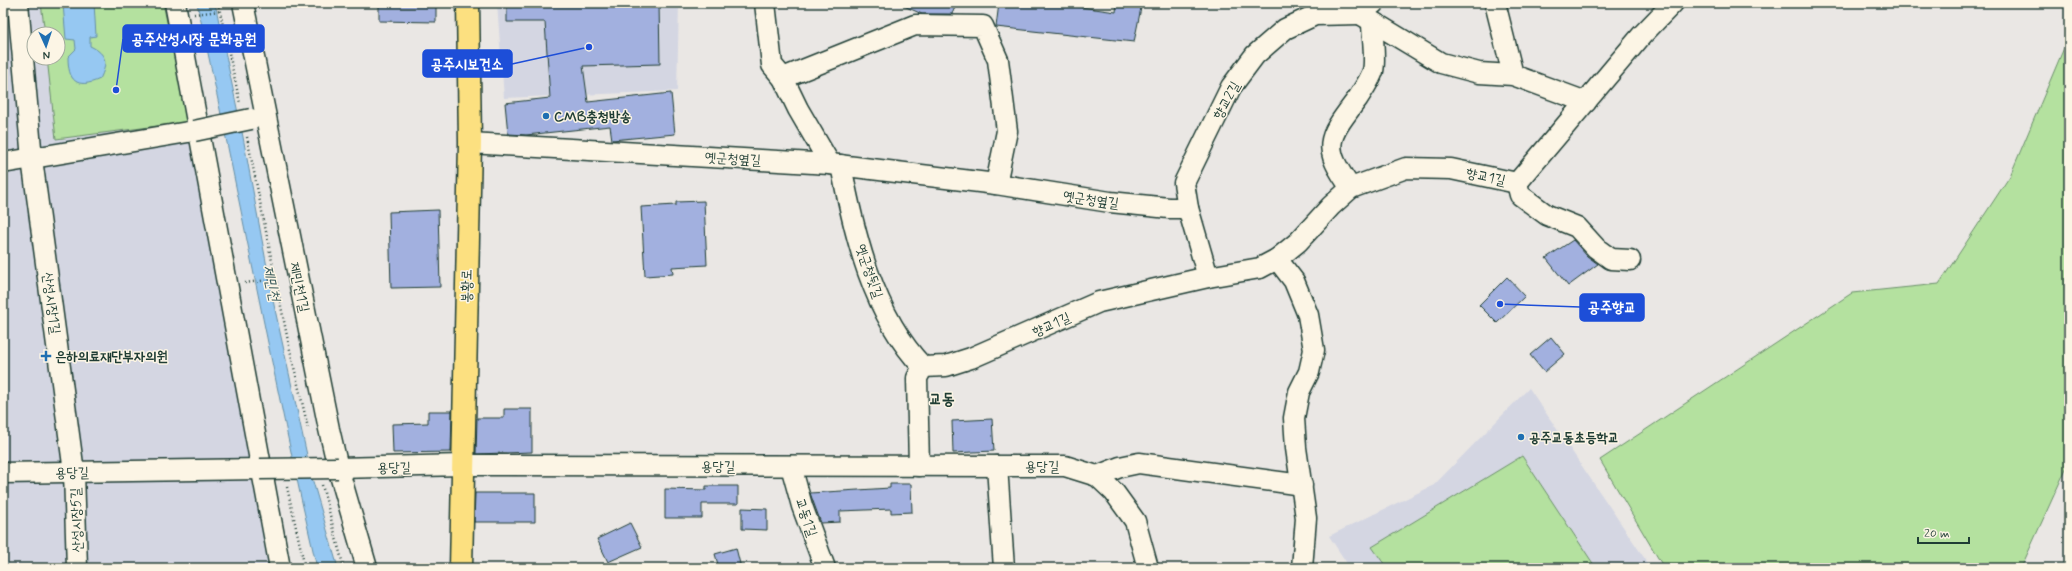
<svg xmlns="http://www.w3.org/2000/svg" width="2072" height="571" font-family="Mynerve,'Poor Story',sans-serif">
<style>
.built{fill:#d4d6e2;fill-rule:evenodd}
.green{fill:#b4e19f;stroke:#6a8f6a}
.water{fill:#96c8f2;stroke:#6690a6}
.building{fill:#a2b0df;stroke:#1f3d34}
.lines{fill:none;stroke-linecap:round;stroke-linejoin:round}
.minor-casing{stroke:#1f3d34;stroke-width:23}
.major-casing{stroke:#1f3d34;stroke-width:25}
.path{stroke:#1f3d34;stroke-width:2.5;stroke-dasharray:1 3;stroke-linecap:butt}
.minor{stroke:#fcf5e5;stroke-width:20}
.major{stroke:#fce080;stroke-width:22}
.minor-bridge-casing{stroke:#1f3d34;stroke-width:23;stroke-linecap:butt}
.minor-bridge{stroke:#fcf5e5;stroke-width:20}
.poi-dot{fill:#1f6fb2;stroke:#fcf5e5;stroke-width:1.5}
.labels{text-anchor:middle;stroke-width:3;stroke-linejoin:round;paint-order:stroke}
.street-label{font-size:14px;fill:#1f3d34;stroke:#fcf5e5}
.poi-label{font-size:14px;font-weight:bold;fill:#1f3d34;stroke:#fcf5e5;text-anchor:start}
.water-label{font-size:15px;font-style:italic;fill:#37595a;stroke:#fcf5e5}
.quarter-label{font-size:16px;font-weight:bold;fill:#1f3d34;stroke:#fcf5e5}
.leader{fill:none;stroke:#1d4ed8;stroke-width:1.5}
.callout-dot{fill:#1d4ed8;stroke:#fcf5e5;stroke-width:1.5}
.callout{fill:#1d4ed8;stroke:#1d4ed8;stroke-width:1.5}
.callout-label{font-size:15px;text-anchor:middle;font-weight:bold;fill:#fff}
</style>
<rect width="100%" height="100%" fill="#eae7e4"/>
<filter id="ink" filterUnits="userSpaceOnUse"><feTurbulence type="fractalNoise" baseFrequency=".025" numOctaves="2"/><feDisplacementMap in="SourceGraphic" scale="8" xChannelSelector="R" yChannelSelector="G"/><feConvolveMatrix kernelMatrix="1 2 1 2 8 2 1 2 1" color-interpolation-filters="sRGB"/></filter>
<g filter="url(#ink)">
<g class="built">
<path d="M3,3H163L278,568H3ZM34,34H58V58H34Z"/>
<path d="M497,3H679L677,91L504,98Z"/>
<path d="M1529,388L1645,559L1648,568H1350L1329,536L1434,485Z"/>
</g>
<g class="green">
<path d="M41,3H163L188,122L56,139L47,58H58V34H45Z"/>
<path d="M2069,36V462L2021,568H1664L1600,460L1852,293L1939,284L2010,176Z"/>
<path d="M1522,456L1596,568H1387L1372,547Z"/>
</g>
<g class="water">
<path d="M94,3L96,36L90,37V46C107,54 108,63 100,79C76,90 68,80 68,57L76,49L75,40L66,39L63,4Z"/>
<path d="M197,3H214L216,8L243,137L274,305L312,478L338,568H317C273,380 239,191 197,3Z"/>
</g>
<g class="building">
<path d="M379,3H436V22L379,21Z"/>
<path d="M507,3H659L660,64L583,66L588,102L671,93L675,134L612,140L610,126L526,135L508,134L505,103L550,98L545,22H507Z"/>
<path d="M897,3H957L952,14H922Z"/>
<path d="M999,3H1052L1116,12L1117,3H1142L1134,42L996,27Z"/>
<path d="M704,201L707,265L672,267L673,274L645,276L641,207L676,205V202Z"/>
<path d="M438,210L440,287L391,288L389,212Z"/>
<path d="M1573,240L1587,256L1598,264L1568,286L1546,258Z"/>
<path d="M1507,277L1525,296L1497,323L1479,305Z"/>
<path d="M1551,337L1565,354L1544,372L1530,355Z"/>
<path d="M504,409H532V452L476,454L477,418H504Z"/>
<path d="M428,411H452L451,452L393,453L392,424L428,423Z"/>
<path d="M992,419L994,451L953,453L952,421Z"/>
<path d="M890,484H911L912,512L891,513V509L840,511V522L821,523L810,493L890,488Z"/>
<path d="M706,486H738V504H702V518H665V489L706,490Z"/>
<path d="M475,493H535V522H474Z"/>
<path d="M742,508L767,509V530L742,529Z"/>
<path d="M630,523L642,547L608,562L597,539Z"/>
<path d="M736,548L741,568H719L715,554Z"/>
</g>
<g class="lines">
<defs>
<g id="minor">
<path d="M18,3L32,159L74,472L77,568"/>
<path d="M175,3L280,568"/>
<path d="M243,3L329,429L338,468L367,568"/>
<path d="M765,3L772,65L783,78L798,109L830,164"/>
<path d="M1495,3L1513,75"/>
<path d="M1360,14L1441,63L1479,73L1513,75L1586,102"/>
<path d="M783,78L915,25L983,26L998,60L1007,131L996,184"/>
<path d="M470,143L830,164L996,184L1110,202L1169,208H1188"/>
<path d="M3,163L194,131"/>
<path d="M841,165C854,234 873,315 923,367"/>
<path d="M1517,183L1520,195L1547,215L1577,227L1596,248L1611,259L1630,260"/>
<path d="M1351,188C1320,145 1328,138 1358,98C1363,90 1370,80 1373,71C1376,59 1372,35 1372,22"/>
<path d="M1277,259L1294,281L1308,315L1314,350L1309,372L1299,392L1294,418L1296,448L1306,518L1302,568"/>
<path d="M1208,277L1188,208L1184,183L1231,87L1255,55L1285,29L1315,15L1360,14L1374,3"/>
<path d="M923,367L946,366L971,358L1099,302L1208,277L1260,268L1277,259L1298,242L1331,206L1351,188L1406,168L1451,169L1517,183L1642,35L1673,3"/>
<path d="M791,466L802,506L825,568"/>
<path d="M919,466L917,378L923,367"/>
<path d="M997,466L1004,568"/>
<path d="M338,468L462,465L1065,466L1097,476L1114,492L1135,521L1148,568"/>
<path d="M3,473L260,469"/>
<path d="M1097,476L1120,467L1139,463L1302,485"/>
</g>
<path id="major" d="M461,568L470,143L468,3"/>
</defs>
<use href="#minor" class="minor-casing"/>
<use href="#major" class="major-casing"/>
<g class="path">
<path d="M218,3L240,103"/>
<path d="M194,14L220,11"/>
<path d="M247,137L288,341L308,428"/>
<path d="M245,283L276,279"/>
<path d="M322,485L344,568"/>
<path d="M287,487L305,568"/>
</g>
<use href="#minor" class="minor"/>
<use href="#major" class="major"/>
<defs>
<g id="minor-bridge">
<path d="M194,131L251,119"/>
<path d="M260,469L338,468"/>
</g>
</defs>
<use href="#minor-bridge" class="minor-bridge-casing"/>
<use href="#minor-bridge" class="minor-bridge"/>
</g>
</g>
<g class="poi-dot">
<circle cx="546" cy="116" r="4"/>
<path d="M44 350h4v4h4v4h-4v4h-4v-4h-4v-4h4z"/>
<circle cx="1521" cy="437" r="4"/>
</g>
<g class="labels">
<g class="street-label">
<text transform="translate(1226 100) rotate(-61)" y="5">향교2길</text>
<text transform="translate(733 158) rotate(3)" y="5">옛군청옆길</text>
<text transform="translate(1486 176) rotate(12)" y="5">향교1길</text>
<text transform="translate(1091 199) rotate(8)" y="5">옛군청옆길</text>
<text transform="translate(870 271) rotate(71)" y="5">옛군청뒷길</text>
<text transform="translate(466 286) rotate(-89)" y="5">봉황로</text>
<text transform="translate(300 287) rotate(78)" y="5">제민천1길</text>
<text transform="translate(52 303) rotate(82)" y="5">산성시장1길</text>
<text transform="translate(1051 324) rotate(-24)" y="5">향교1길</text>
<text x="718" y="471">용당길</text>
<text x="1042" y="471">용당길</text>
<text transform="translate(394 467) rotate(-1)" y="5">용당길</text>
<text transform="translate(72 472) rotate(-1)" y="5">용당길</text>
<text transform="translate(807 517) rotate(71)" y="5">교동1길</text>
<text transform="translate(76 520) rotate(-92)" y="5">산성시장5길</text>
</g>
<g class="poi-label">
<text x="554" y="121">CMB충청방송</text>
<text x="55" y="361">은하의료재단부자의원</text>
<text x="1529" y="442">공주교동초등학교</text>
</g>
<g class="water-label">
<text transform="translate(272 283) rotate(78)" y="5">제민천</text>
</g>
<g class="quarter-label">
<text x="942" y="404">교동</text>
</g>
</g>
<path class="leader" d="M116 90L123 39M589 47L512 64M1500 304L1580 307"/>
<g class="callout-dot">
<circle cx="116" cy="90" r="4"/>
<circle cx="589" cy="47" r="4"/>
<circle cx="1500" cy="304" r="4"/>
</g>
<g class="callout">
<rect x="123" y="25" width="141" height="27" rx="4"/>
<rect x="423" y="50" width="89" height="27" rx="4"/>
<rect x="1580" y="294" width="64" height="27" rx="4"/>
</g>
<g class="callout-label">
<text x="194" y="44">공주산성시장 문화공원</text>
<text x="467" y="69">공주시보건소</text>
<text x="1612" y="312">공주향교</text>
</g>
<rect width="2072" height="571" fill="none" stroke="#fcf5e5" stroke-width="16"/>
<rect x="8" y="8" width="2056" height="555" fill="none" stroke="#1f3d34" stroke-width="1.5" filter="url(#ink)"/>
<g transform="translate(46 46) rotate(177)"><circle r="19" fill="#fcf5e5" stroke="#a4ab9e"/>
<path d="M0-3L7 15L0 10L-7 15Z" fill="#1f6fb2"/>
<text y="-6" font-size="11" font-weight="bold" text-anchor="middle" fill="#1f3d34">N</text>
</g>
<path d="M1918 537v6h51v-6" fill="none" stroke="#1f3d34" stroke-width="2"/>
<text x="1924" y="537" font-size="12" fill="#1f3d34" stroke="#fcf5e5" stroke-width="3" paint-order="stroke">20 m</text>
</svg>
